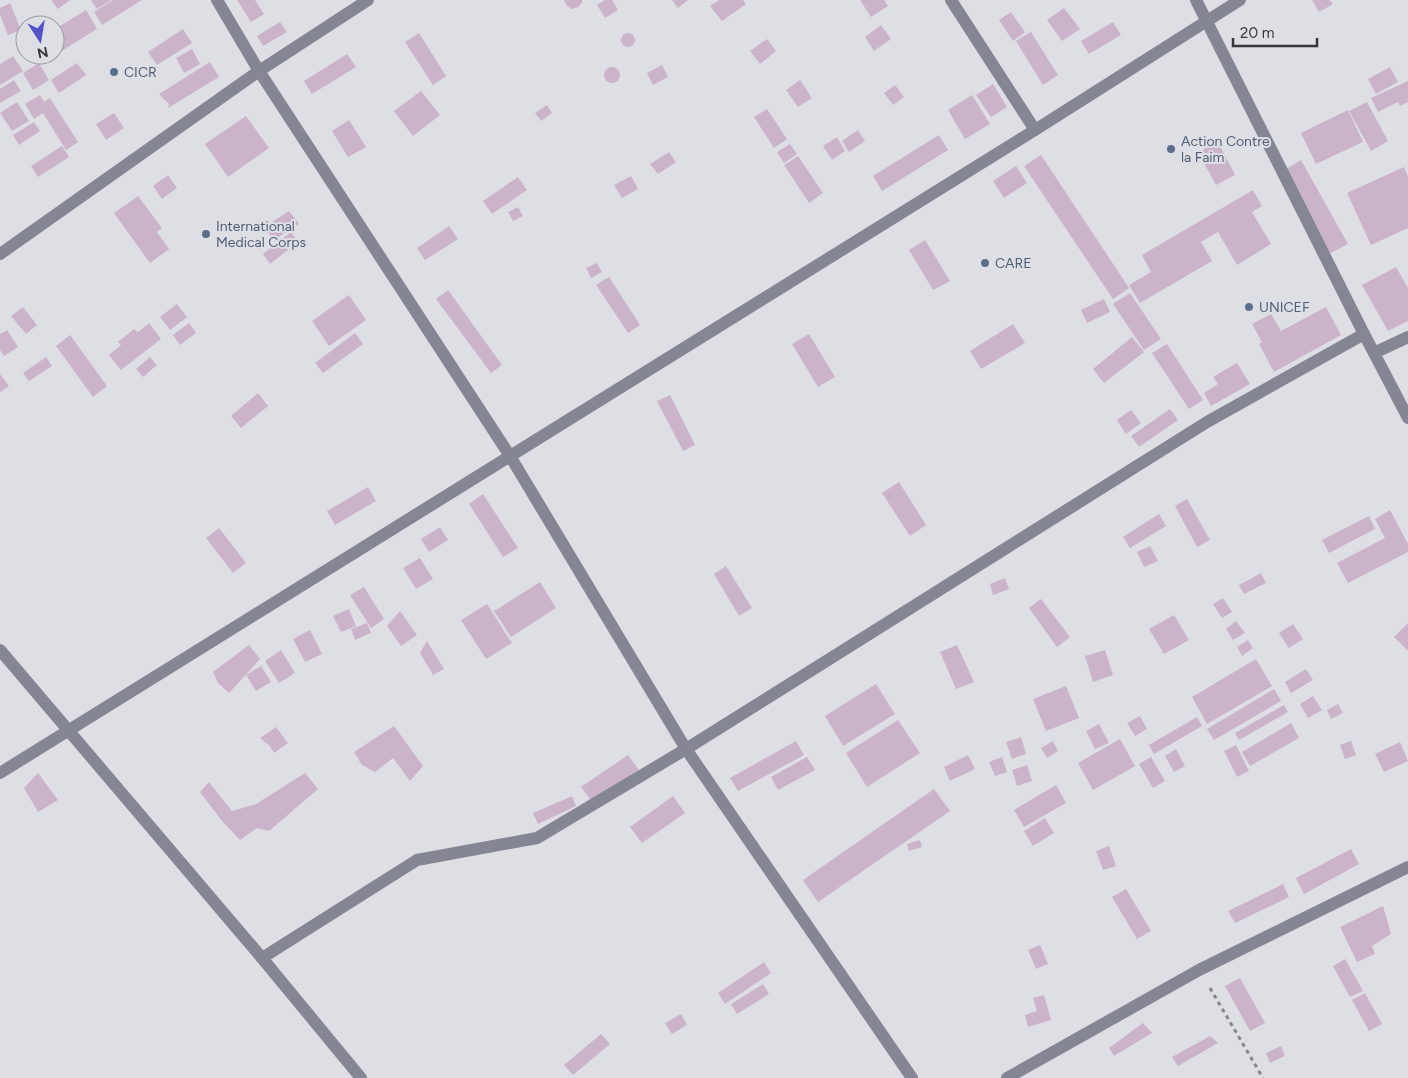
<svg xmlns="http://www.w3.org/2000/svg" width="1408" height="1078" font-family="Figtree,sans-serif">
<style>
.building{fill:#cbb3ca}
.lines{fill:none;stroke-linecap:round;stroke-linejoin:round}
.path{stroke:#87888c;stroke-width:3;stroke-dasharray:4 4;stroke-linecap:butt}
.minor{stroke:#858693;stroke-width:12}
.service-dot{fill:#5c6f8a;stroke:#dedfe5;stroke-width:2}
.labels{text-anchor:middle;stroke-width:4;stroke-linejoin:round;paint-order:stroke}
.service-label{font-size:14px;fill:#4e5e75;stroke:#dedfe5;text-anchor:start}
</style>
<rect width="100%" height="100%" fill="#dedfe5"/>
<g class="building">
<path d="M51,0H70L58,9Z"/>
<path d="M91,0H111L97,9Z"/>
<path d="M113,0H142L102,25L94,12Z"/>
<path d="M237,0H255L264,14L251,22Z"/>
<path d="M564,0H582V3L578,7L572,9L567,6Z"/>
<path d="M605,0H612L618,10L605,18L597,5Z"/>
<path d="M672,0H688L678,8Z"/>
<path d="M719,0H743L746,4L722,21L710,6Z"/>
<path d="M860,0H884L888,6L871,17Z"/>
<path d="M1312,0H1330L1333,4L1319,12Z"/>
<path d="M10,3L21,30L8,35L0,15V8Z"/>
<path d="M1064,8L1080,29L1062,41L1047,20Z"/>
<path d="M86,10L97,29L55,55V29Z"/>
<path d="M1011,12L1025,32L1013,41L999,20Z"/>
<path d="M280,22L287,32L263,46L257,36Z"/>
<path d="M1113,22L1121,35L1089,54L1081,41Z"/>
<path d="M881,25L891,39L874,51L865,37Z"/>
<path d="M183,29L192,43L157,65L148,52Z"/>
<path d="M1031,32L1058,75L1043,85L1016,41Z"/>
<circle cx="628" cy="40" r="7"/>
<path d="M419,33L446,76L433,85L405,42Z"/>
<path d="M767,39L776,51L760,64L750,51Z"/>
<path d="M192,49L200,64L184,73L176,58Z"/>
<path d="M347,54L356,67L312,94L304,81Z"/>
<path d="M13,56L23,71L0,85V64Z"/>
<path d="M210,62L219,77L168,108L169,104L159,94Z"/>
<path d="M39,63L49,80L33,90L23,73Z"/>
<path d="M77,63L86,75L59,93L51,80Z"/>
<path d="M662,65L668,77L653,85L647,73Z"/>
<path d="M1390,67L1398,82L1376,94L1368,79Z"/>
<circle cx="612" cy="75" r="8"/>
<path d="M14,80L21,91L0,103V89Z"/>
<path d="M800,80L812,98L798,107L786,90Z"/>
<path d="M1408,81V102L1400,106L1398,102L1378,112L1371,98Z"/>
<path d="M993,84L1007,107L991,117L976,95Z"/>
<path d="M895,85L904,97L893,105L884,93Z"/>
<path d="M421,91L440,115L413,136L394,111Z"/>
<path d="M40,95L44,102L50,98L78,142L66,150L43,113L34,119L25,104Z"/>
<path d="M972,95L990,124L965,139L948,110Z"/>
<path d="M17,102L29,121L12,131L0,113Z"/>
<path d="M1367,102L1388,141L1371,151L1349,111Z"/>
<path d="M547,105L552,113L541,121L535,113Z"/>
<path d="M767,109L787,139L774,148L754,117Z"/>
<path d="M1348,110L1363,142L1316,164L1301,133Z"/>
<path d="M114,113L124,128L106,140L96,124Z"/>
<path d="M246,116L269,148L228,177L205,144Z"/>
<path d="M349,120L366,147L348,157L332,131Z"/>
<path d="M34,122L40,131L19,145L13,135Z"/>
<path d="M858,130L865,141L849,152L842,141Z"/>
<path d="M939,135L948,150L882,191L873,176Z"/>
<path d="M837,137L845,151L832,160L823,146Z"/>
<path d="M1218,142L1235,175L1216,185L1198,152Z"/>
<path d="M790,144L797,154L784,163L777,152Z"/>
<path d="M62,146L69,157L38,177L31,166Z"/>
<path d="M669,152L676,162L658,174L650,164Z"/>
<path d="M1041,155L1129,288L1113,299L1024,166Z"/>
<path d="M798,156L823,193L809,203L784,165Z"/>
<path d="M1301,160L1348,244L1329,254L1283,171Z"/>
<path d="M1016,166L1027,183L1004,198L993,181Z"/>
<path d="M1404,167L1408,177V228L1371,245L1347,193Z"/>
<path d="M168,175L177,188L162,199L153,186Z"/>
<path d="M631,176L638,189L622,198L614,185Z"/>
<path d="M518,177L527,190L492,214L483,201Z"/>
<path d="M1253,190L1262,206L1252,212L1271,244L1237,265L1218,232L1201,242L1212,261L1140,303L1129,285L1151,272L1142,255Z"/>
<path d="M138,196L162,228L157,232L169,249L150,263L114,213Z"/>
<path d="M518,207L523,216L513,221L508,212Z"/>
<path d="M289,211L299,224L274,240L264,227Z"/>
<path d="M449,226L458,239L425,260L417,248Z"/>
<path d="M291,232L298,242L270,264L263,254Z"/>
<path d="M925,240L950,281L933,290L909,250Z"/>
<path d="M597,263L602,272L591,278L586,268Z"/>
<path d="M1396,267L1408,288V321L1388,331L1362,285Z"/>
<path d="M609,277L640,325L628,333L596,285Z"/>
<path d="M448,290L502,365L491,373L436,299Z"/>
<path d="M1130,293L1161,339L1144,350L1113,304Z"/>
<path d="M349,295L366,320L329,346L312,321Z"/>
<path d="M1104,299L1110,312L1087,323L1081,310Z"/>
<path d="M177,304L187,317L170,330L160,317Z"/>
<path d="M23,307L37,325L26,334L11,316Z"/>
<path d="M1326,307L1341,335L1274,372L1259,344L1262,342L1252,324L1271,314L1281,331Z"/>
<path d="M149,323L161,339L121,370L109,355L121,345L118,342L134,329L138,332Z"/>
<path d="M189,323L196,333L180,345L173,335Z"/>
<path d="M1013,324L1025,343L981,369L970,351Z"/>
<path d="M7,330L18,347L4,356L0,350V334Z"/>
<path d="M355,333L363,344L323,373L315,363Z"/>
<path d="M809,334L835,377L818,387L792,344Z"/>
<path d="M70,335L107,386L93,397L56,346Z"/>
<path d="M1132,337L1144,352L1104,383L1093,369Z"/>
<path d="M1167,344L1203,400L1189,409L1152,353Z"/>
<path d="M46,357L52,366L29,381L23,373Z"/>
<path d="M150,357L157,365L143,377L136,369Z"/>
<path d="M1237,363L1250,384L1211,406L1204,393L1218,384L1213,377Z"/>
<path d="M0,374L9,386L0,392Z"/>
<path d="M258,393L268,406L241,428L231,416Z"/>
<path d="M670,395L695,445L683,451L657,401Z"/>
<path d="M1170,409L1178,420L1139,447L1131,436Z"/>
<path d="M1131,410L1141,423L1126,434L1117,420Z"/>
<path d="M899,482L926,525L910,536L882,493Z"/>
<path d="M368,487L376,501L335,525L327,511Z"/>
<path d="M483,494L518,548L503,557L469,504Z"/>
<path d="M1187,499L1210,540L1197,547L1175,506Z"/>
<path d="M1390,510L1408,544V552L1348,583L1337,563L1385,538L1375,519Z"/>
<path d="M1159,514L1166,526L1130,548L1123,537Z"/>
<path d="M1369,516L1375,529L1329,553L1322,540Z"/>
<path d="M440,527L448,540L429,552L421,539Z"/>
<path d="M219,528L246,563L233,573L206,538Z"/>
<path d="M1150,546L1158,561L1144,567L1137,552Z"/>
<path d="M420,558L433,579L416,589L403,568Z"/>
<path d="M726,566L752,608L739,616L714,574Z"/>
<path d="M1261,573L1266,583L1244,594L1239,585Z"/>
<path d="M1005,578L1009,589L993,595L990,584Z"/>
<path d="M540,582L556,608L511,637L494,611Z"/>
<path d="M364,587L384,619L371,628L350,595Z"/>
<path d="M1223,598L1232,612L1222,618L1213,604Z"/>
<path d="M1041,599L1070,637L1057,647L1029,608Z"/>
<path d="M487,604L512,643L486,659L461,620Z"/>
<path d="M349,609L356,626L341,632L333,616Z"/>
<path d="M400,611L417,635L401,646L387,626Z"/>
<path d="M1174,615L1189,640L1164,654L1149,629Z"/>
<path d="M1236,621L1245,633L1233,640L1226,629Z"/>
<path d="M367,623L371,633L355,640L351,629Z"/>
<path d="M1408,623V651L1394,637Z"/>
<path d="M1293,624L1303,639L1289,648L1279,633Z"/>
<path d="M310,630L322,654L305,662L293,639Z"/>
<path d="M1248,640L1253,648L1242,656L1237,647Z"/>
<path d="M427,641L444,669L433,675L420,653Z"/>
<path d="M249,645L260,659L229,693L218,683L213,672Z"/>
<path d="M957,645L974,682L956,689L940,652Z"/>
<path d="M281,650L295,673L279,683L265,661Z"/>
<path d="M1105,650L1113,675L1093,682L1085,656Z"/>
<path d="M1256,659L1272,686L1207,724L1192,697Z"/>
<path d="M261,666L271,682L256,691L246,675Z"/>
<path d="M1306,669L1313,680L1291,693L1285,682Z"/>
<path d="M876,684L895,714L843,746L825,716Z"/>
<path d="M1066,686L1079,718L1046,731L1033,699Z"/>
<path d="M1274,689L1281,701L1214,740L1207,729Z"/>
<path d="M1313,696L1322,710L1308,718L1300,704Z"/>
<path d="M1338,704L1343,713L1331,719L1327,710Z"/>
<path d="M1284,705L1288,712L1239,740L1235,733Z"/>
<path d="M1140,716L1147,729L1135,736L1127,723Z"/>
<path d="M1197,717L1202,726L1154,754L1149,745Z"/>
<path d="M898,720L920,753L867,787L846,753Z"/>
<path d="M1291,723L1299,738L1250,766L1242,752Z"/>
<path d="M1099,724L1109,743L1095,749L1086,731Z"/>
<path d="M394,726L423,766L410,781L393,758L375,772L362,765L354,752Z"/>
<path d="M276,727L288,743L274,753L269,745L260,738Z"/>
<path d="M1021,737L1026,754L1012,759L1006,742Z"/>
<path d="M1120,739L1135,766L1093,790L1078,763Z"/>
<path d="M796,741L804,755L738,791L730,778Z"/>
<path d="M1053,741L1058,751L1047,758L1041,748Z"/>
<path d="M1351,741L1356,755L1345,759L1340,745Z"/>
<path d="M1400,742L1408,761L1384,772L1375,754Z"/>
<path d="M1236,745L1249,771L1237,777L1224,751Z"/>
<path d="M1176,749L1185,766L1174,772L1165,756Z"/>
<path d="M628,755L639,770L592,802L581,787Z"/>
<path d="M968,755L975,769L950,781L944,767Z"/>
<path d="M807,757L815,770L778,790L771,777Z"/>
<path d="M1002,757L1007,772L995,776L989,762Z"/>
<path d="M1151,757L1165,781L1153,788L1139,764Z"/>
<path d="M1027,765L1032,781L1017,786L1012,770Z"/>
<path d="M38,773L58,800L38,812L24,788Z"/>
<path d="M305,773L318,789L269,831L257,828L240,840L222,821L200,792L209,782L232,811L256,804Z"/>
<path d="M1056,785L1066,803L1024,827L1014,810Z"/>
<path d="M934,789L950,811L818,902L803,880Z"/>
<path d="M572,796L576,806L538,824L533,813Z"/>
<path d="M673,796L685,813L642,843L630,827Z"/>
<path d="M1045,818L1054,833L1033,846L1024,831Z"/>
<path d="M920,840L922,847L909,851L907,844Z"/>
<path d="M1109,846L1116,866L1103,870L1096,851Z"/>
<path d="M1351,849L1359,864L1304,894L1296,878Z"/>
<path d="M1283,884L1289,897L1235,923L1228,911Z"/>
<path d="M1126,889L1151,931L1137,939L1112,897Z"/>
<path d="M1383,906L1391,934L1372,946L1375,954L1357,962L1340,927Z"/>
<path d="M1040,945L1048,964L1036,969L1028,950Z"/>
<path d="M1345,959L1363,991L1350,997L1333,966Z"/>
<path d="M764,962L771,973L725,1004L718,993Z"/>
<path d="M1240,978L1265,1023L1250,1031L1225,986Z"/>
<path d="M763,984L769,994L737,1014L731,1004Z"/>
<path d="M1365,993L1382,1024L1369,1031L1352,1000Z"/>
<path d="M1044,995L1051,1020L1028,1027L1025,1015L1037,1011L1033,998Z"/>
<path d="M681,1014L687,1025L672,1034L665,1023Z"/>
<path d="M1143,1023L1152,1033L1114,1056L1109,1048Z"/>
<path d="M601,1034L610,1044L573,1075L564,1065Z"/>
<path d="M1210,1036L1218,1043L1178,1066L1172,1057Z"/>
<path d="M1281,1046L1285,1056L1270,1063L1266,1053Z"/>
</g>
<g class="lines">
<path class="path" d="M1210,988L1263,1078"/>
<g class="minor">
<path d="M217,0L259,71L510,456L686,749L912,1078"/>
<path d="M951,0L1035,130"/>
<path d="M1196,0L1364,334"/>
<path d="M0,254L259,71L368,0"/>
<path d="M1374,353L1408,418"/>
<path d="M0,650L262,958L361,1078"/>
<path d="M0,773L1035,130L1240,0"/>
<path d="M262,958L417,860L537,838L686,749L1207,422L1364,334L1374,353L1408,337"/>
<path d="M1007,1078L1199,970L1408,867"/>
</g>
</g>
<g class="service-dot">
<circle cx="114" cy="72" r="5"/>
<circle cx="1171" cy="149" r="5"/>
<circle cx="206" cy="234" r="5"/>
<circle cx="985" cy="263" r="5"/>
<circle cx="1249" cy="307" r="5"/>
</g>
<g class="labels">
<g class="service-label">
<text x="124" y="77">CICR</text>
<text x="1181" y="146">Action Contre<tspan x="1181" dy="16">la Faim</tspan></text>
<text x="216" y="231">International<tspan x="216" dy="16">Medical Corps</tspan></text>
<text x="995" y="268">CARE</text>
<text x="1259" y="312">UNICEF</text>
</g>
</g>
<g transform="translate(40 40) rotate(168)"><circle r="24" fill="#dedfe5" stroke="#9b9ba0"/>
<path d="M0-4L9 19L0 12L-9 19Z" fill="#5452c9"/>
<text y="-8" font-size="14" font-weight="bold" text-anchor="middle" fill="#363639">N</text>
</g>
<path d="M1233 38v8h84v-8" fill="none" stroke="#363639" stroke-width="2.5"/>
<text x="1240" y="38" font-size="15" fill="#363639" stroke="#dedfe5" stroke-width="4" paint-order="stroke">20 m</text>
</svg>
